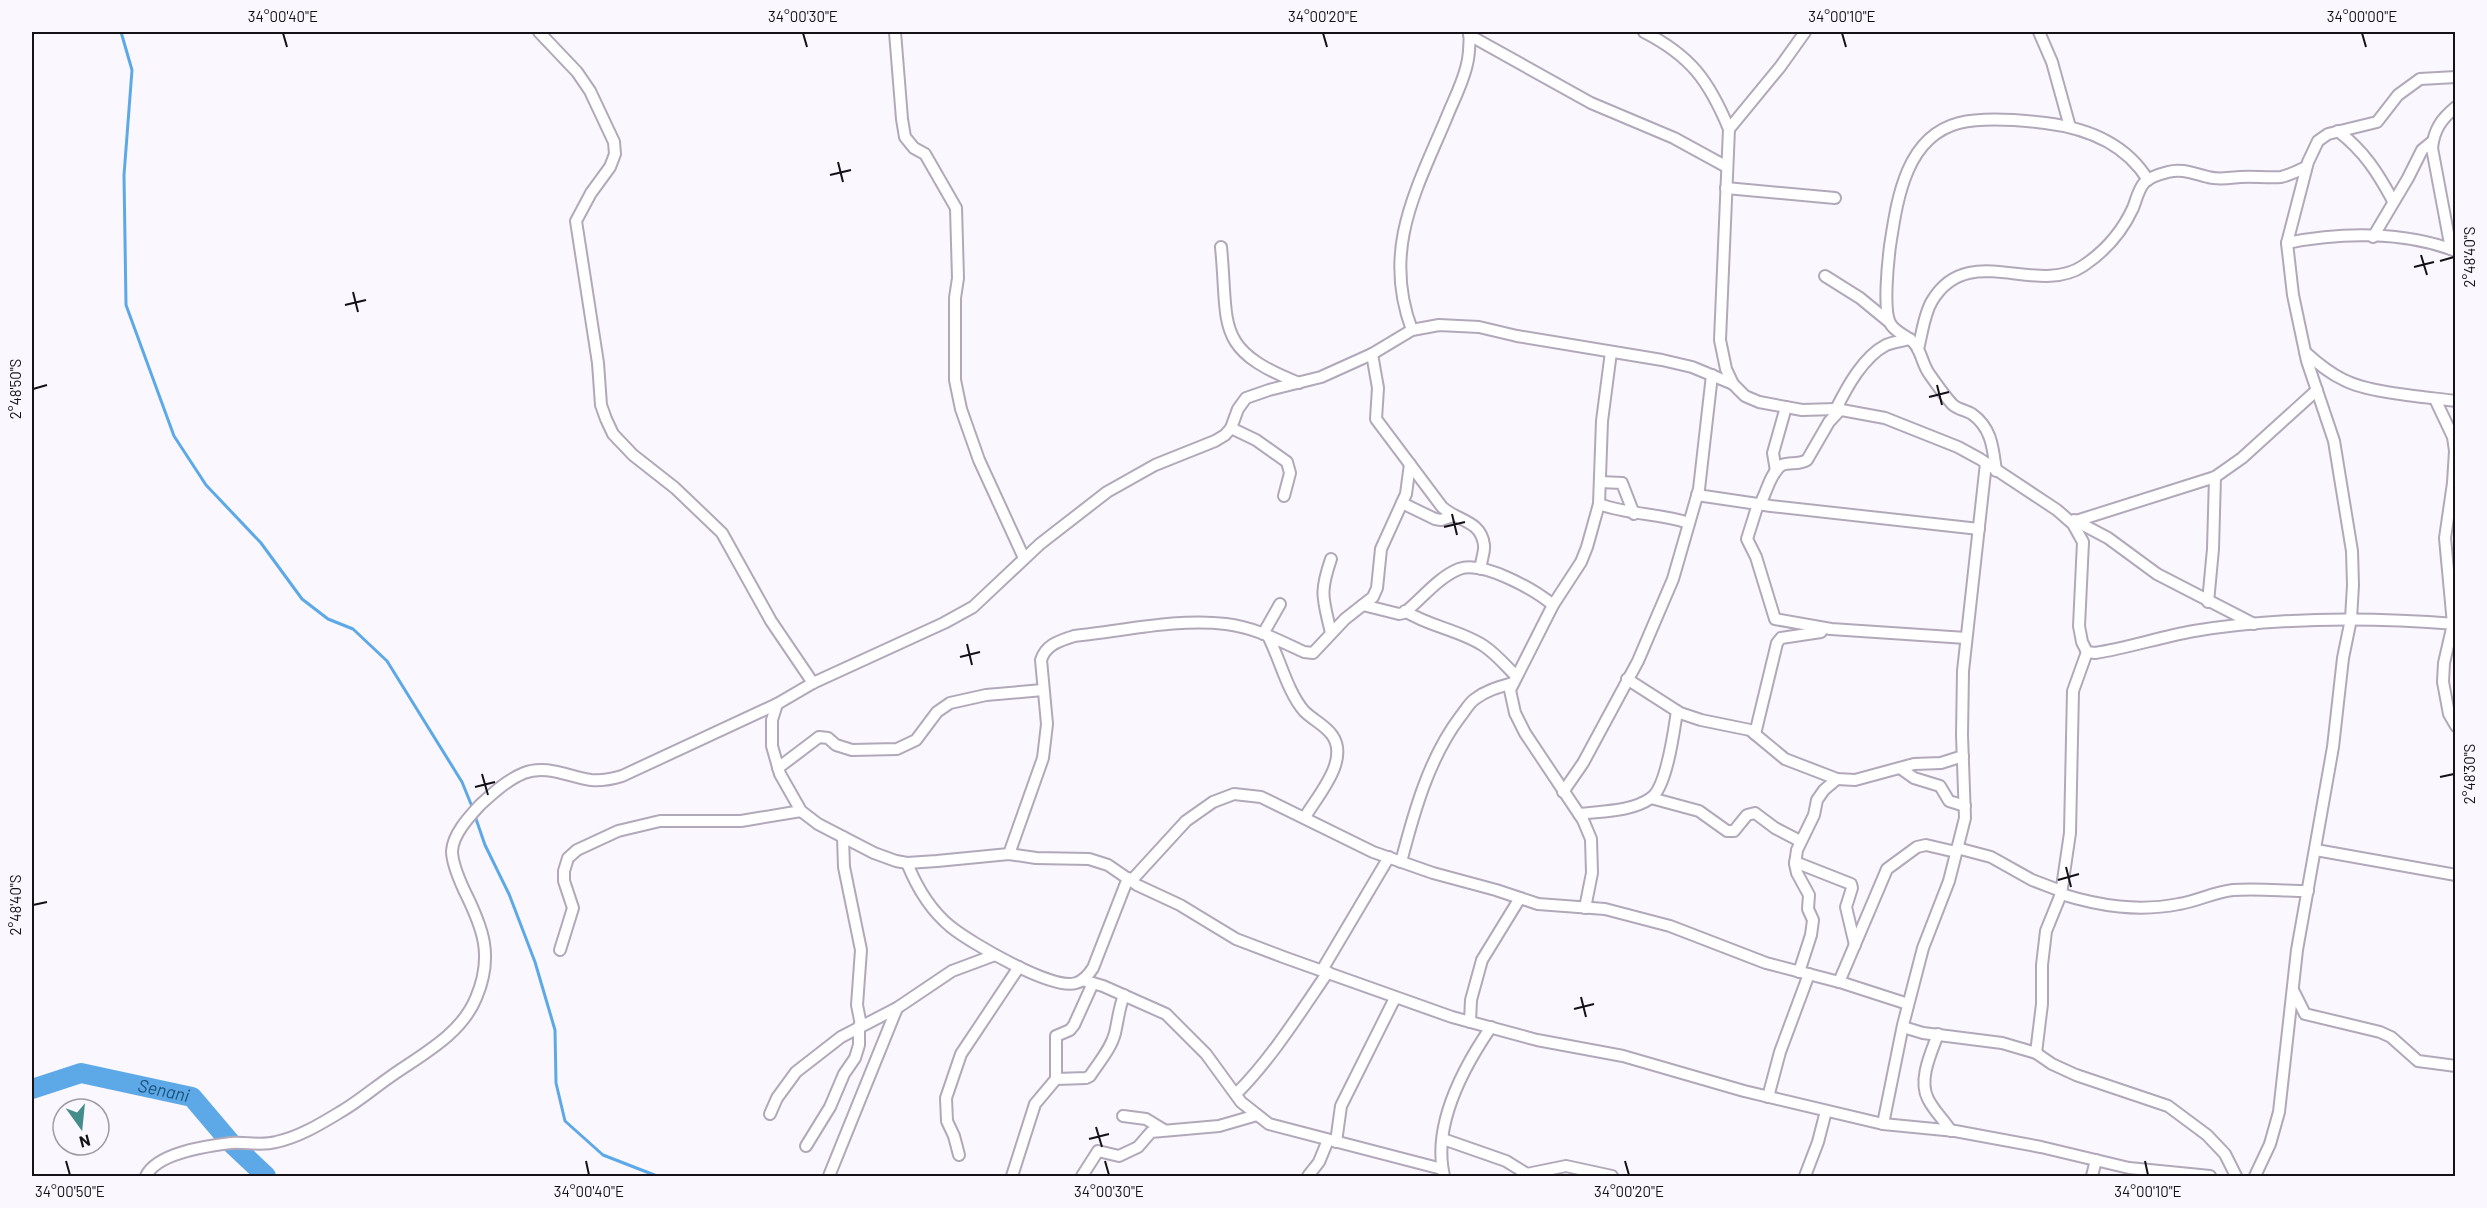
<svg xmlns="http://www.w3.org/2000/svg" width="2487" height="1208" font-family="Barlow,sans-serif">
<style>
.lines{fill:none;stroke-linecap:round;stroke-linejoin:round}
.stream{stroke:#5da9e7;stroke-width:3}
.river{stroke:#5da9e7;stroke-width:20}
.minor-casing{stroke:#b1a9ba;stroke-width:14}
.minor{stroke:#fff;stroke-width:10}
.ticks{fill:none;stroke:#141117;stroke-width:2}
.labels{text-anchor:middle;stroke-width:6;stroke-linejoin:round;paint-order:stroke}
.water-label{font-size:18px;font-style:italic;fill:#1b527b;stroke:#faf7fe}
.neatline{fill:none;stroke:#141117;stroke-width:2}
.ticks-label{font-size:15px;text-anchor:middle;fill:#141117}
</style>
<rect width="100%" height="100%" fill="#faf7fe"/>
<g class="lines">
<g class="stream">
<path d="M121,32L132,70L124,175L126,305L174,436L206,485L261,543L302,599L328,619L353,629L387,661L462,782L473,809"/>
<path d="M475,816L485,845L509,894L535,962L555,1030L556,1083L565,1121L603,1155L657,1176"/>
</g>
<path class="river" id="s1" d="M32,1089L81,1073L192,1097L231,1143L266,1176"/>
<defs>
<g id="minor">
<path d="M539,32L577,72L590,91L614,142L615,154L610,167L591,193L576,221L598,363L601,405L606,419L613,434L633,455L675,488L722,533L771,621L813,683"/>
<path d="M895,32L902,119L905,137L914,148L925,154L956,208L958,278L955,298V380L961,409L979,460L1024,558"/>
<path d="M1644,32C1691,56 1709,81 1729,129L1720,340L1726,369L1733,384L1745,396L1759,402L1802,410L1836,409L1885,418L1958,447L1980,459L2057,510L2073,524L2083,542L2079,626L2082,642L2087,652L2095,653C2128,648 2160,637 2194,631C2280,617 2368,617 2456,624"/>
<path d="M2039,32L2052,62L2070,127"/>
<path d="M1469,35L1591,103L1674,138L1727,167"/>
<path d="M1729,129L1780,67L1805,32"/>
<path d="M2338,131C2364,151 2378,173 2393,201"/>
<path d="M1726,188L1835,198"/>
<path d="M2373,237L2408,178L2422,150L2433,141"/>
<path d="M2287,243C2340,232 2404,231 2456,251"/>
<path d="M1221,247C1229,327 1213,349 1299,383"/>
<path d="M2451,249L2432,148C2434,130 2441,119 2456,107"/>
<path d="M1825,276L1860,298L1888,321"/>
<path d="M1412,330C1382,251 1415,192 1446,119C1453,101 1463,83 1467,64C1470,53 1469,42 1470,32"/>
<path d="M1918,349C1922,334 1924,314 1932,301C1968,240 2036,297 2083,266C2104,252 2122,232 2133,208C2136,201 2138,190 2144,183C2149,177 2160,174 2168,172C2183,168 2194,174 2208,177C2218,180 2229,178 2240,177C2253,176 2267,178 2281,177C2289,175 2298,171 2306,167"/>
<path d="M2305,352C2317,363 2329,373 2344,380C2369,393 2426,397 2456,401"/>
<path d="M1372,354L1378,388L1376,419L1442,507C1457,521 1481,520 1484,545C1485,554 1480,561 1481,569"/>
<path d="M2435,399L2453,437L2455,451L2453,483L2445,538L2453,624L2444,663L2443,682L2449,714L2456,726"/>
<path d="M1836,409C1847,387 1863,357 1886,345C1893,342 1902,341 1910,339"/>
<path d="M1231,428L1256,440L1287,462L1290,473L1284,496"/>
<path d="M1776,471L1773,453L1786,407"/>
<path d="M1996,471C1993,449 1992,428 1972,414C1966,410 1958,410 1952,404C1944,395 1937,385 1930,375C1922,365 1922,352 1914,343C1907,335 1895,333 1890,323C1883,310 1888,262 1890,246C1897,201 1905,137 1959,123C1984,117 2020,120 2045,123C2087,128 2126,144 2148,180"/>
<path d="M1600,482L1622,483L1634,514"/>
<path d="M1697,495L1771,506L1979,529"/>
<path d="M1402,503L1435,519L1441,520L1453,516"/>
<path d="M1599,504C1629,515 1659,513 1689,523"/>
<path d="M1758,504L1747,539L1756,557L1775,619L1831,629L1966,638"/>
<path d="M1760,504C1766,494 1771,471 1782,465C1790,462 1799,465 1807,460L1829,422L1840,410"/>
<path d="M2074,520L2108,538L2157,574L2254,624"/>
<path d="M2076,521L2215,477L2242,458L2317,390"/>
<path d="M1331,559C1319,594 1323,598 1331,633"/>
<path d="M2208,602L2213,549L2215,477"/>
<path d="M1363,605L1399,614L1404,613C1422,599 1437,578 1459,569C1483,560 1535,590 1553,605"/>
<path d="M1405,611C1430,627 1460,630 1484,646C1496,654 1506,666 1516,676"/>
<path d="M1263,634L1280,604"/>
<path d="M1268,636C1280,659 1287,691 1304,711C1313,720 1325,725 1332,735C1350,760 1318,795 1305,817"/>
<path d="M1627,679L1680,713L1701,720L1750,730L1785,759L1837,779L1855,780L1914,764L1941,763L1963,756"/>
<path d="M777,704L772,720V746L780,774L801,811L818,824L874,853L896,861L907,863L937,861L1009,854L1036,858L1089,859L1108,865L1137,885L1180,905L1236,939L1286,958L1452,1017L1537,1040L1623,1056L1744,1091L1883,1124L1955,1131L2041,1147L2129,1168L2210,1176"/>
<path d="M1755,734L1777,643L1781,638L1821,632"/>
<path d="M778,768L819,737L828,738L836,745L852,750L897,749L916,740L937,712L950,703L986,695L1043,690"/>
<path d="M1900,768L1914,778L1940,786L1949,801L1965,806"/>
<path d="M1563,792L1583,763L1638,661L1673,579L1699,489L1712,375"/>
<path d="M1651,798L1699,811L1727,831H1734L1747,815L1755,813L1775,828L1800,841"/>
<path d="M1579,814C1602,811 1631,812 1651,798C1667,787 1674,730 1677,711"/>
<path d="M843,837L844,867L861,950L857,1005L861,1025"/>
<path d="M1957,848L1991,857L2032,880L2061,891"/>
<path d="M2316,850L2456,875"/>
<path d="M1009,854L1043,758L1047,724L1041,660C1046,644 1060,641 1074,636C1124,631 1177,618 1226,624C1254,627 1280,641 1304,652L1313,653L1345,619L1373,597L1377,588L1381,549L1406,494L1410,464"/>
<path d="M1401,862C1414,812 1429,758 1460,717C1465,711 1469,703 1475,699C1487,690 1499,687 1513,683"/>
<path d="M1795,862L1851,884L1852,888L1846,907L1855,945"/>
<path d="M907,863C917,888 930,910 951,927C971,943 1053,991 1076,983C1084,981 1089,974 1093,968L1128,878"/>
<path d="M1131,881L1186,821L1213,802L1234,794L1261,797L1373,852L1433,873L1496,890L1538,904L1605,909L1670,926L1766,963L1843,983L1908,1004"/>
<path d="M2061,894C2100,906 2138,912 2179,904C2198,901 2214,892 2233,890C2257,888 2283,891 2308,891"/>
<path d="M1585,908L1592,873L1591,839L1583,820L1525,733L1515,713L1510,690L1553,605L1581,562L1587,547L1599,504L1602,421L1611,352"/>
<path d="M560,950L573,908L564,881V871L568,858L577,850L618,831L660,821H741L801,811"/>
<path d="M1322,970L1389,857"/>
<path d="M1799,972L1811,935L1813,920L1808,909L1809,895L1797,873L1795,864L1797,850L1814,815L1817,800L1824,790L1837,779"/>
<path d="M1082,980L1103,986L1166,1014L1206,1054L1241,1102L1269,1124L1442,1169"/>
<path d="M1839,982L1887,869L1917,847L1926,845L1956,852"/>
<path d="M2294,992L2305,1014L2380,1032L2391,1037L2418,1061L2456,1066"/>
<path d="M1470,1022L1471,1000L1482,960L1520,898"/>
<path d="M1903,1027L1923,1033L2002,1043L2036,1053L2052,1064L2076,1075L2168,1106L2207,1135L2225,1154L2236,1176"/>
<path d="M1938,1034C1931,1053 1918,1080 1928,1099C1934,1111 1944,1120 1951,1131"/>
<path d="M2036,1053L2042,1004V965L2046,931L2061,894L2070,833L2073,691L2087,652"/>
<path d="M1056,1079V1036L1070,1030L1074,1025L1093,983"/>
<path d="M1236,1094C1272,1058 1299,1014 1328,972"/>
<path d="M1768,1097L1780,1052L1809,974"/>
<path d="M770,1114L777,1098L796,1072L841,1037L897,1008L952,971L995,955"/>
<path d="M1123,1116L1146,1119L1164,1130"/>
<path d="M1883,1124L1903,1025L1923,948L1949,881L1965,818L1962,735L1963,671L1986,463"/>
<path d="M1443,1139L1506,1161L1527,1174L1566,1166L1612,1176"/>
<path d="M1336,1142L1341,1106L1395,998"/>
<path d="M806,1146L830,1107L844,1074L855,1058L859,1045V1026"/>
<path d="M959,1155L954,1136L947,1121L946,1098L961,1054L1019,967"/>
<path d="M146,1176C157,1153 206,1146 231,1143C246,1142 262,1146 276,1142C300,1137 322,1123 342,1111C359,1101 374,1088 390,1077C421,1055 461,1035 476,998C494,956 483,928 464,890C459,879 452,863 452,851C453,834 469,817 480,805C493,793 507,780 524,773C546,764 569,777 591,780C602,781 612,779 622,776L777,704L813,683L944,623L973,607L1040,544L1107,492L1155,465L1215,441L1225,435L1231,428L1238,409L1246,398L1269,390L1321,377L1372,354L1412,330L1439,325L1479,327L1517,336L1662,360L1692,367L1733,384"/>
<path d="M829,1176L897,1008"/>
<path d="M1012,1176L1035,1104L1056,1079L1086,1078L1090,1076C1099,1062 1111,1049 1115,1033C1118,1020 1119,1008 1124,995"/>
<path d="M1082,1176L1098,1151L1119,1156L1138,1147L1151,1132L1219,1126L1257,1115"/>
<path d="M1308,1176L1319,1162L1328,1140"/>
<path d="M1444,1176C1432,1126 1463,1068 1491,1027"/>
<path d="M1805,1176L1818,1142L1826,1111"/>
<path d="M2092,1176L2096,1160"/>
<path d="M2255,1176L2270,1144L2279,1112L2297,950L2333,747L2343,658L2351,619L2353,585L2352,551L2334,441L2307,361L2293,295L2287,243L2308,162L2318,141L2328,134L2377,122L2398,95L2420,79L2456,77"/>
</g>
</defs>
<use href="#minor" class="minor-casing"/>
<use href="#minor" class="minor"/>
</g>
<path class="ticks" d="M283,33L287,47M803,33L807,47M1323,33L1327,47M1842,33L1846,47M2362,33L2366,47M838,162L843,182M830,175L851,170M2421,255L2427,275M2440,261L2454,257M2414,267L2434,262M353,292L358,312M345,305L366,300M1937,385L1942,405M33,389L47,385M1929,397L1949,392M1452,514L1457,535M1444,527L1465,522M967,644L972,665M960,657L980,652M482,774L488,795M2440,777L2454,774M475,787L495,782M2066,867L2071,887M2058,880L2079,874M33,905L47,902M1581,997L1586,1017M1574,1009L1594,1004M1096,1127L1102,1147M1089,1139L1109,1134M66,1161L70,1175M586,1161L589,1175M1105,1161L1109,1175M1625,1161L1629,1175M2145,1161L2148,1175"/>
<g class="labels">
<g class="water-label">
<text dy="6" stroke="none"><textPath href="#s1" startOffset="136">Senani</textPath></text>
</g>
</g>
<rect width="2487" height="1208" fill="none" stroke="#faf7fe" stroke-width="66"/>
<g transform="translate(81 1127) rotate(165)"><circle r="28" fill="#faf7fe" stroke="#9e9ba2" stroke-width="1.5"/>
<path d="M0-4.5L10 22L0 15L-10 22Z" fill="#458d8b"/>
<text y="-9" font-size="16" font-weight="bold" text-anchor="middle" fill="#141117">N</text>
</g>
<rect x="33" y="33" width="2421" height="1142" class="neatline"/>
<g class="ticks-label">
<text x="283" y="22">34°00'40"E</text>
<text x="803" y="22">34°00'30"E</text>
<text x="1323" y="22">34°00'20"E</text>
<text x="1842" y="22">34°00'10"E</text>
<text x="2362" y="22">34°00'00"E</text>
<text transform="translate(2470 257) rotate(-90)" y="5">2°48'40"S</text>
<text transform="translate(16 389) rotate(-90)" y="5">2°48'50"S</text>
<text transform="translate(2470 774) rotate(-90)" y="5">2°48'30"S</text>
<text transform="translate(16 905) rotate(-90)" y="5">2°48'40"S</text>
<text x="70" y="1197">34°00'50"E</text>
<text x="589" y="1197">34°00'40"E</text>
<text x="1109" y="1197">34°00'30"E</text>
<text x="1629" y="1197">34°00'20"E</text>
<text x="2148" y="1197">34°00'10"E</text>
</g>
</svg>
